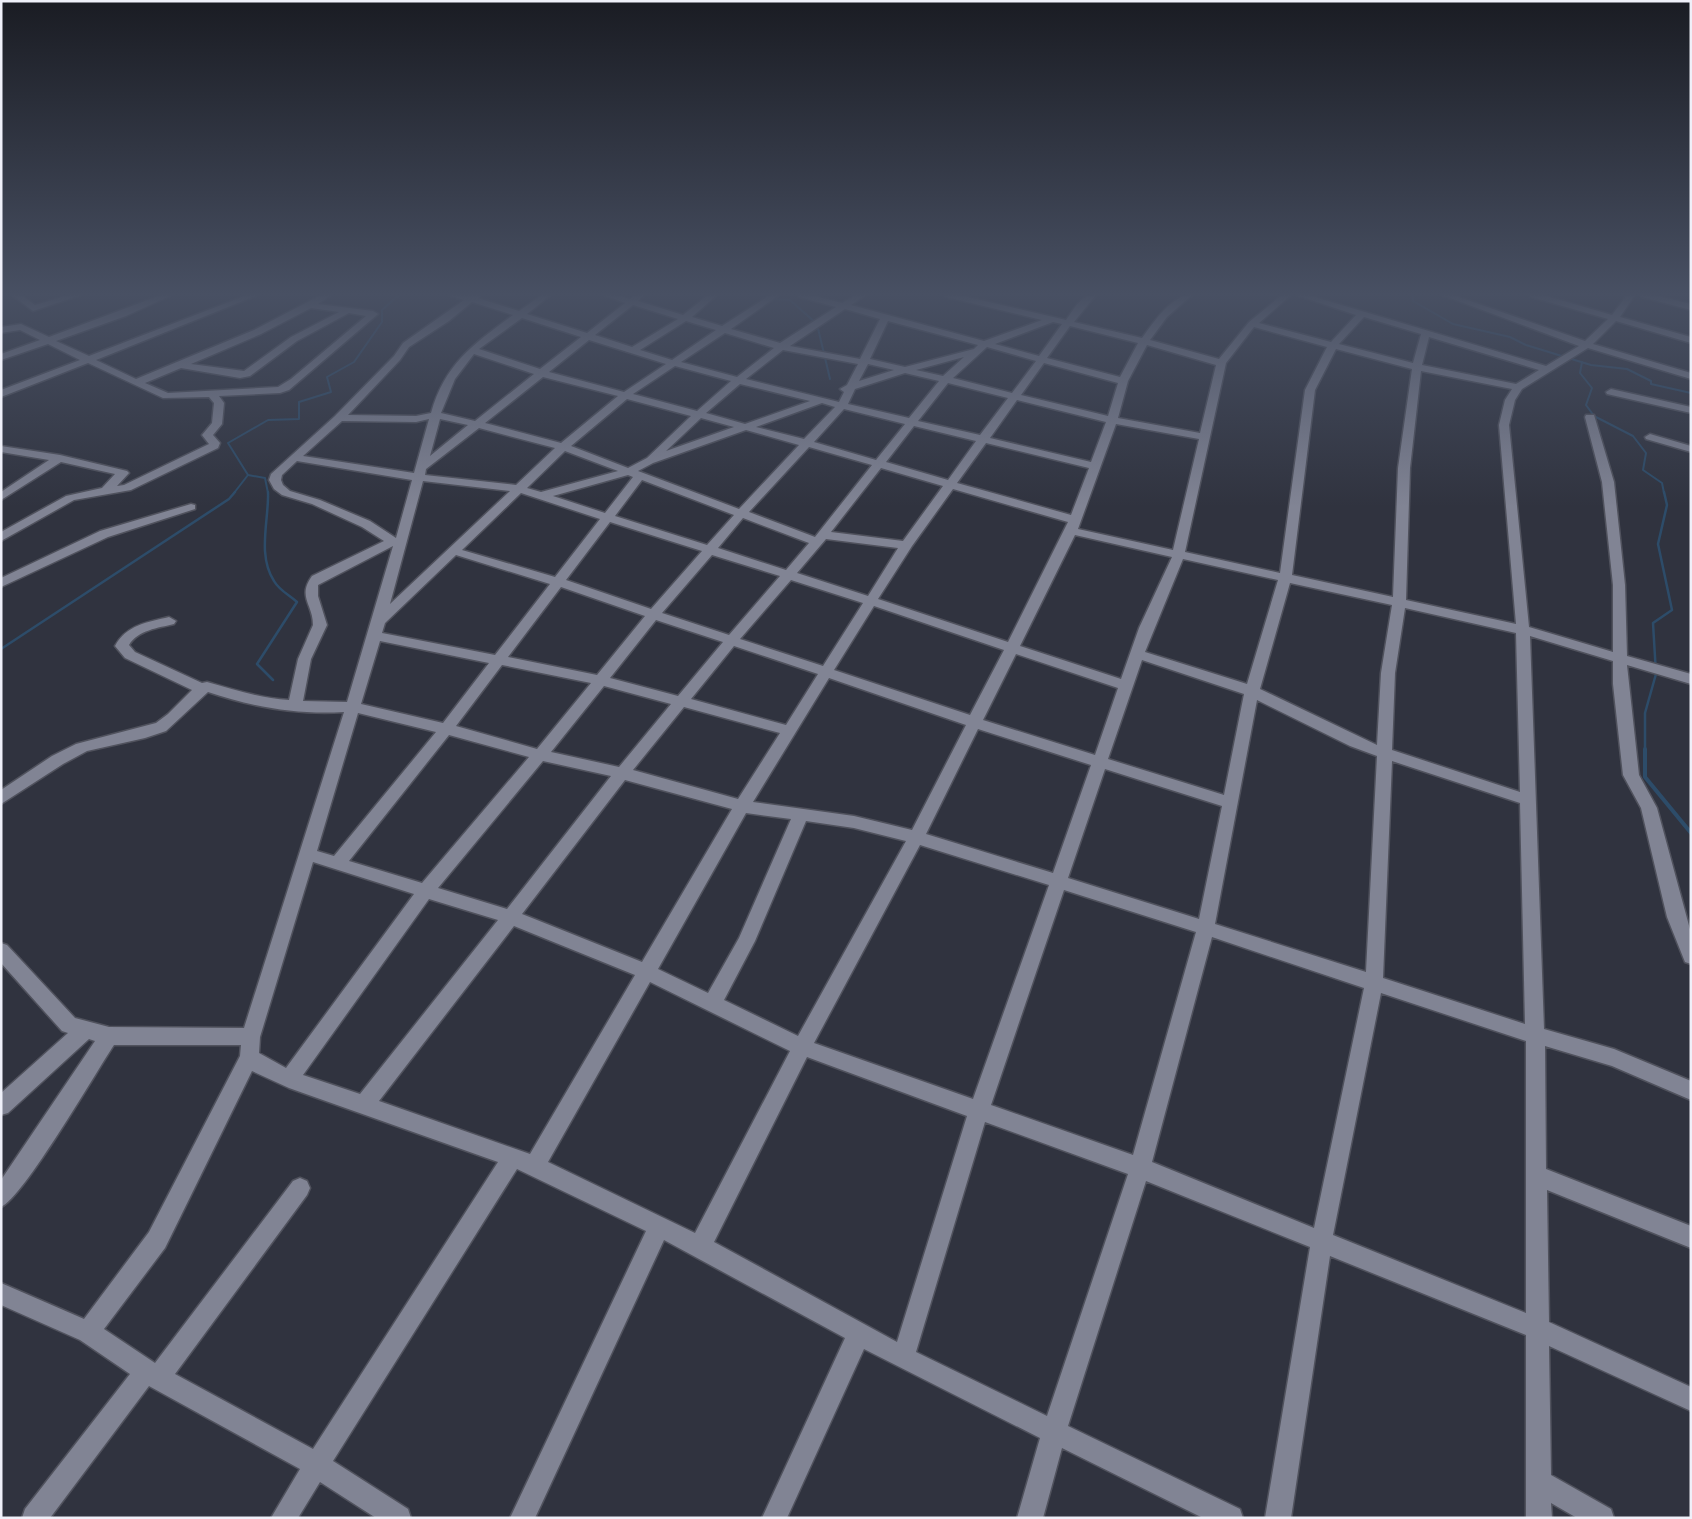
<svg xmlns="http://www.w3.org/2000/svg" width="1692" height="1519" font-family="'Source Sans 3',sans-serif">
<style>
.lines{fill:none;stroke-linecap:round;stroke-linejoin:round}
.stream-far2{stroke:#2d4c69;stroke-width:2}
.stream-far1{stroke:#2d4c69;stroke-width:2.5}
.stream{stroke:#2d4c69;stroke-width:4}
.minor-casing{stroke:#50525d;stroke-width:3}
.minor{fill:#818494;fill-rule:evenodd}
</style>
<rect width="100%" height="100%" fill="#30333f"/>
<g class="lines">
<g class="stream-far2">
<path d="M767,295L775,299L790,300L817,324L830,379"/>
<path d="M1413,295V301L1453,324L1510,337L1526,345L1591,365L1627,369L1651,381V384L1691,393"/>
<path d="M1582,362L1580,373L1592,388L1586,405L1594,416L1633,436L1646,453L1643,470L1662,483L1664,493"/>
<path d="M248,475L265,478L268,493"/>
<path d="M234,493L248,475L228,443L268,420L299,419V402L331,392L327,377L354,362L382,322V310L399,295"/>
</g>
<g class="stream-far1">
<path d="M268,492C269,520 257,555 274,581C279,590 289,595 297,602L257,664L273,680"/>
<path d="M1,649L229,499L235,492"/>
<path d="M1645,750V713L1656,674L1653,623L1672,610L1658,544L1667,505L1664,492"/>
</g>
<path class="stream" d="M1645,749V777L1691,833"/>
<defs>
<g id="minor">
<path d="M12,295H21L35,305L69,295H81L33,311Z"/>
<path d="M161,295H172L126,316L56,341L89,356L247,295H258L96,360L136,379L254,330L321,295H331L318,304L373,311L378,314L289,390L280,393L219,396L224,403L222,424L213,435L220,443L218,448L131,490L74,500L1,541V532L66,496L102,488L115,474L61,462L1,500V492L49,460L1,452V446L60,455L127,471L129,473L117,486L124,485L209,444L202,435L212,423L214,403L209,397L163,398L88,363L1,397V390L80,360L48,344L1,360V354L40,340L20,330L1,333V327L21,324L49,337ZM311,308L339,312L291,337L244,371L191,364L261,334ZM349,313L366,316L291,379L278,387L168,393L145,383L181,368L240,378L250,376L297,341Z"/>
<path d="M448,295H481L478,298L519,311L542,295H551L527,314L587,333L625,303L604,295H616L630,299L635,295H644L638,301L683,315L708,295H717L692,317L722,326L770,295H779L731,329L780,343L836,307L799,297L798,295H811L842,303L856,295H866L851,305L984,341L1042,320L946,297L945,295H959L1066,320C1075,308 1080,295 1096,295L1074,322L1142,338C1154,322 1171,295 1192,295L1167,317L1150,340L1219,359L1249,322L1282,295H1291L1259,323L1331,342L1356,315L1296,295H1308L1546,366L1579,346L1442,295H1453L1585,341L1608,319L1531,297L1530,295H1543L1612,315L1627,295H1635L1620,317L1691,337V343L1616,321L1593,344L1691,373V379L1588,348L1522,389L1515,400L1509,425L1529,627L1613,652V585L1602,482L1585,417L1586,415H1594L1614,482L1625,585L1627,656L1691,674V684L1627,665L1639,775L1657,808L1691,933V964L1685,962L1667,917L1641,808L1623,775L1613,684V661L1530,636L1544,1029L1614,1049L1691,1081V1100L1612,1066L1545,1046L1546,1169L1691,1226V1248L1547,1190L1549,1322L1691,1387V1411L1549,1346L1551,1475L1611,1509L1614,1518H1577L1551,1503L1552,1518H1526V1335L1330,1256L1291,1518H1265L1310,1247L1146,1181L1068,1426L1240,1509L1243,1518H1203L1062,1448L1043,1518H1017L1040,1438L864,1349L787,1518H762L845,1338L664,1240L535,1518H510L646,1231L517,1169L333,1461L408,1509L411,1518H376L320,1482L298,1518H271L300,1469L149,1386L50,1518H22L25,1509L130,1374L80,1340L1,1305V1283L84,1319L149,1232L240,1056L241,1045H114C96,1072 23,1198 1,1207V1180L95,1041L89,1039L8,1113L1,1115V1093L68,1033L62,1031L1,963V943L7,945L75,1018L109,1027L244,1028L344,712C298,715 252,707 208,692L166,731L145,738L87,751L63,764L1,804V790L52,756L76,744L156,723L168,714L192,690L125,658L115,646C126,625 148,622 169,617L176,621L174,624C158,628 138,630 129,645L135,652L202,683L207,682C235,690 260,698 289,700L298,659L313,625C313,604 297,597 312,576L384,541L362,527L312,504L282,495L274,489L269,480L271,474L335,416L394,356L403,343L464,300ZM472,302L513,315C474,344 445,363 431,413L416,416L348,415L400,360L409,347L449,321ZM633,305L678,319L632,347L595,335ZM845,309L880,319L860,359L790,346ZM1364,317L1421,334L1413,363L1339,344ZM522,318L581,337L540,369L479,349ZM686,321L716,330L672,360L640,350ZM888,321L978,345L974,349L905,367L870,359ZM1053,322L1062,324L1039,356L995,344ZM1070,326L1138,343L1120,377L1047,358ZM1254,327L1327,347L1305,390L1280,573L1185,552L1226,363ZM725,333L774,348L737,377L681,362ZM1429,337L1539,370L1516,384L1422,365ZM589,340L666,364L624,392L549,372ZM1147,345L1216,365L1200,433L1118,418L1128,381ZM987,347L1036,361L1012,393L953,378ZM1336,349L1412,369L1398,468L1393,597L1292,575L1315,390ZM783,350L858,364L847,385L840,389L844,392L839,402L746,379ZM474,354L534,374L475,421L441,413L455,379ZM964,357L943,376L916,370ZM1044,363L1118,383L1108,416L1021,395ZM868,364L894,370L859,381ZM675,366L731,381L697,411L633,394ZM1421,371L1512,389L1505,400L1499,425L1516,624L1406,600L1410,468ZM905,373L939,381L909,418L848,404L855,389ZM543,377L618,396L561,443L485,423ZM948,383L1008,398L980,435L918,421ZM740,384L810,401L745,424L706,413ZM627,399L691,416L647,458L628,468L571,446ZM1017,400L1106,422L1091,462L990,438ZM822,403L835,407L804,439L756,427ZM844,409L905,424L876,460L814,442ZM701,418L734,427L666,451ZM429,419L414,473L303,456L342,421L416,422ZM440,419L468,425L430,456ZM1116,424L1199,439L1173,550L1078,529ZM914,426L976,441L948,480L886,462ZM479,428L555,448L516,485L425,475L426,469ZM746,430L799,445L739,509L638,471L653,463ZM986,443L1089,468L1071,515L957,483ZM809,447L872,465L815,537L749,512ZM565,451L618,471L541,492L527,488ZM297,461L412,480L396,538L370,521L320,500L290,491L283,485L281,480L282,475ZM881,468L943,486L903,541L831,532ZM628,475L633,477L605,513L553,496ZM642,480L734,515L707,545L615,516ZM423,481L510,491L390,604ZM953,489L1068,522L1008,642L878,599L912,546ZM521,493L600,519L555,577L462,550ZM743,518L809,543L786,570L718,548ZM610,522L702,551L651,609L566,580ZM1075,535L1172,557L1139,628L1121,679L1020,646ZM826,539L898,548L868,596L797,573ZM393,546L347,702L303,701L311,659L327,625L318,596V585ZM456,555L550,584L495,655L382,633L385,623ZM712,555L780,576L729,635L662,613ZM1183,559L1278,580L1247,684L1145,652ZM791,580L863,603L823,666L740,639ZM1290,583L1392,605L1381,673L1377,745L1260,689ZM561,587L645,616L597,675L508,657ZM874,606L1004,650L970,715L834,670ZM1405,608L1516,633L1520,792L1392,750L1395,673ZM656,620L723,642L678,696L610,678ZM380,641L489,663L443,723L361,704ZM734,646L818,674L786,725L691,699ZM1016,654L1118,688L1095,755L983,720ZM1142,660L1244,694L1224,795L1108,759ZM502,665L591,683L537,749L456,726ZM829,678L966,725L912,830L854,816L753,802ZM604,686L671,704L619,767L551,752ZM1257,700L1350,746L1377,756L1366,972L1215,924ZM684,707L780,733L738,799L633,770ZM358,713L436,732L334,856L317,851ZM978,729L1091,765L1053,873L926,834ZM449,735L529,757L422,883L349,861ZM543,761L611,776L507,909L438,888ZM1392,761L1520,803L1525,1024L1383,978ZM1105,769L1222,806L1199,919L1068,878ZM625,780L732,809L642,962L522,914ZM746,813L791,819L739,938L708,993L658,969ZM806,821L854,828L906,841L798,1036L724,1000L755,941ZM920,845L1049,885L973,1099L814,1043ZM313,862L414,894L286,1068L259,1053L260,1037ZM1064,890L1196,932L1133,1155L991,1105ZM429,899L498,920L360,1094L303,1075ZM514,926L635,975L530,1154L379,1101ZM1212,937L1364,988L1314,1228L1152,1162ZM650,982L790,1051L695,1233L548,1162ZM1381,993L1526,1041V1313L1333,1235ZM807,1057L967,1116L897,1342L714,1242ZM252,1071L289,1088L498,1162L313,1449L175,1374L307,1195L310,1188L307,1181L300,1178L293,1181L155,1363L104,1329L165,1248ZM985,1122L1128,1174L1047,1416L916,1352Z"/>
<path d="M1641,295H1654L1691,304V310L1642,297Z"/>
<path d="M1611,389L1691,407V413L1607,394L1606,392Z"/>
<path d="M1650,434L1691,446V452L1646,439L1645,437Z"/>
<path d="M191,504L195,505V509L108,537L1,587V578L100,531Z"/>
</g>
</defs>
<use href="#minor" class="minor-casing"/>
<use href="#minor" class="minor"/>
</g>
<linearGradient id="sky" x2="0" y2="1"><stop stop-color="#1a1c23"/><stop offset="0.58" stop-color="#485063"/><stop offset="1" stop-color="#485063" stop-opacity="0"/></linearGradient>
<rect width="1692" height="507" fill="url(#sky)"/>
<rect width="1692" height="1519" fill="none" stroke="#eff0f9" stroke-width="5"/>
</svg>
